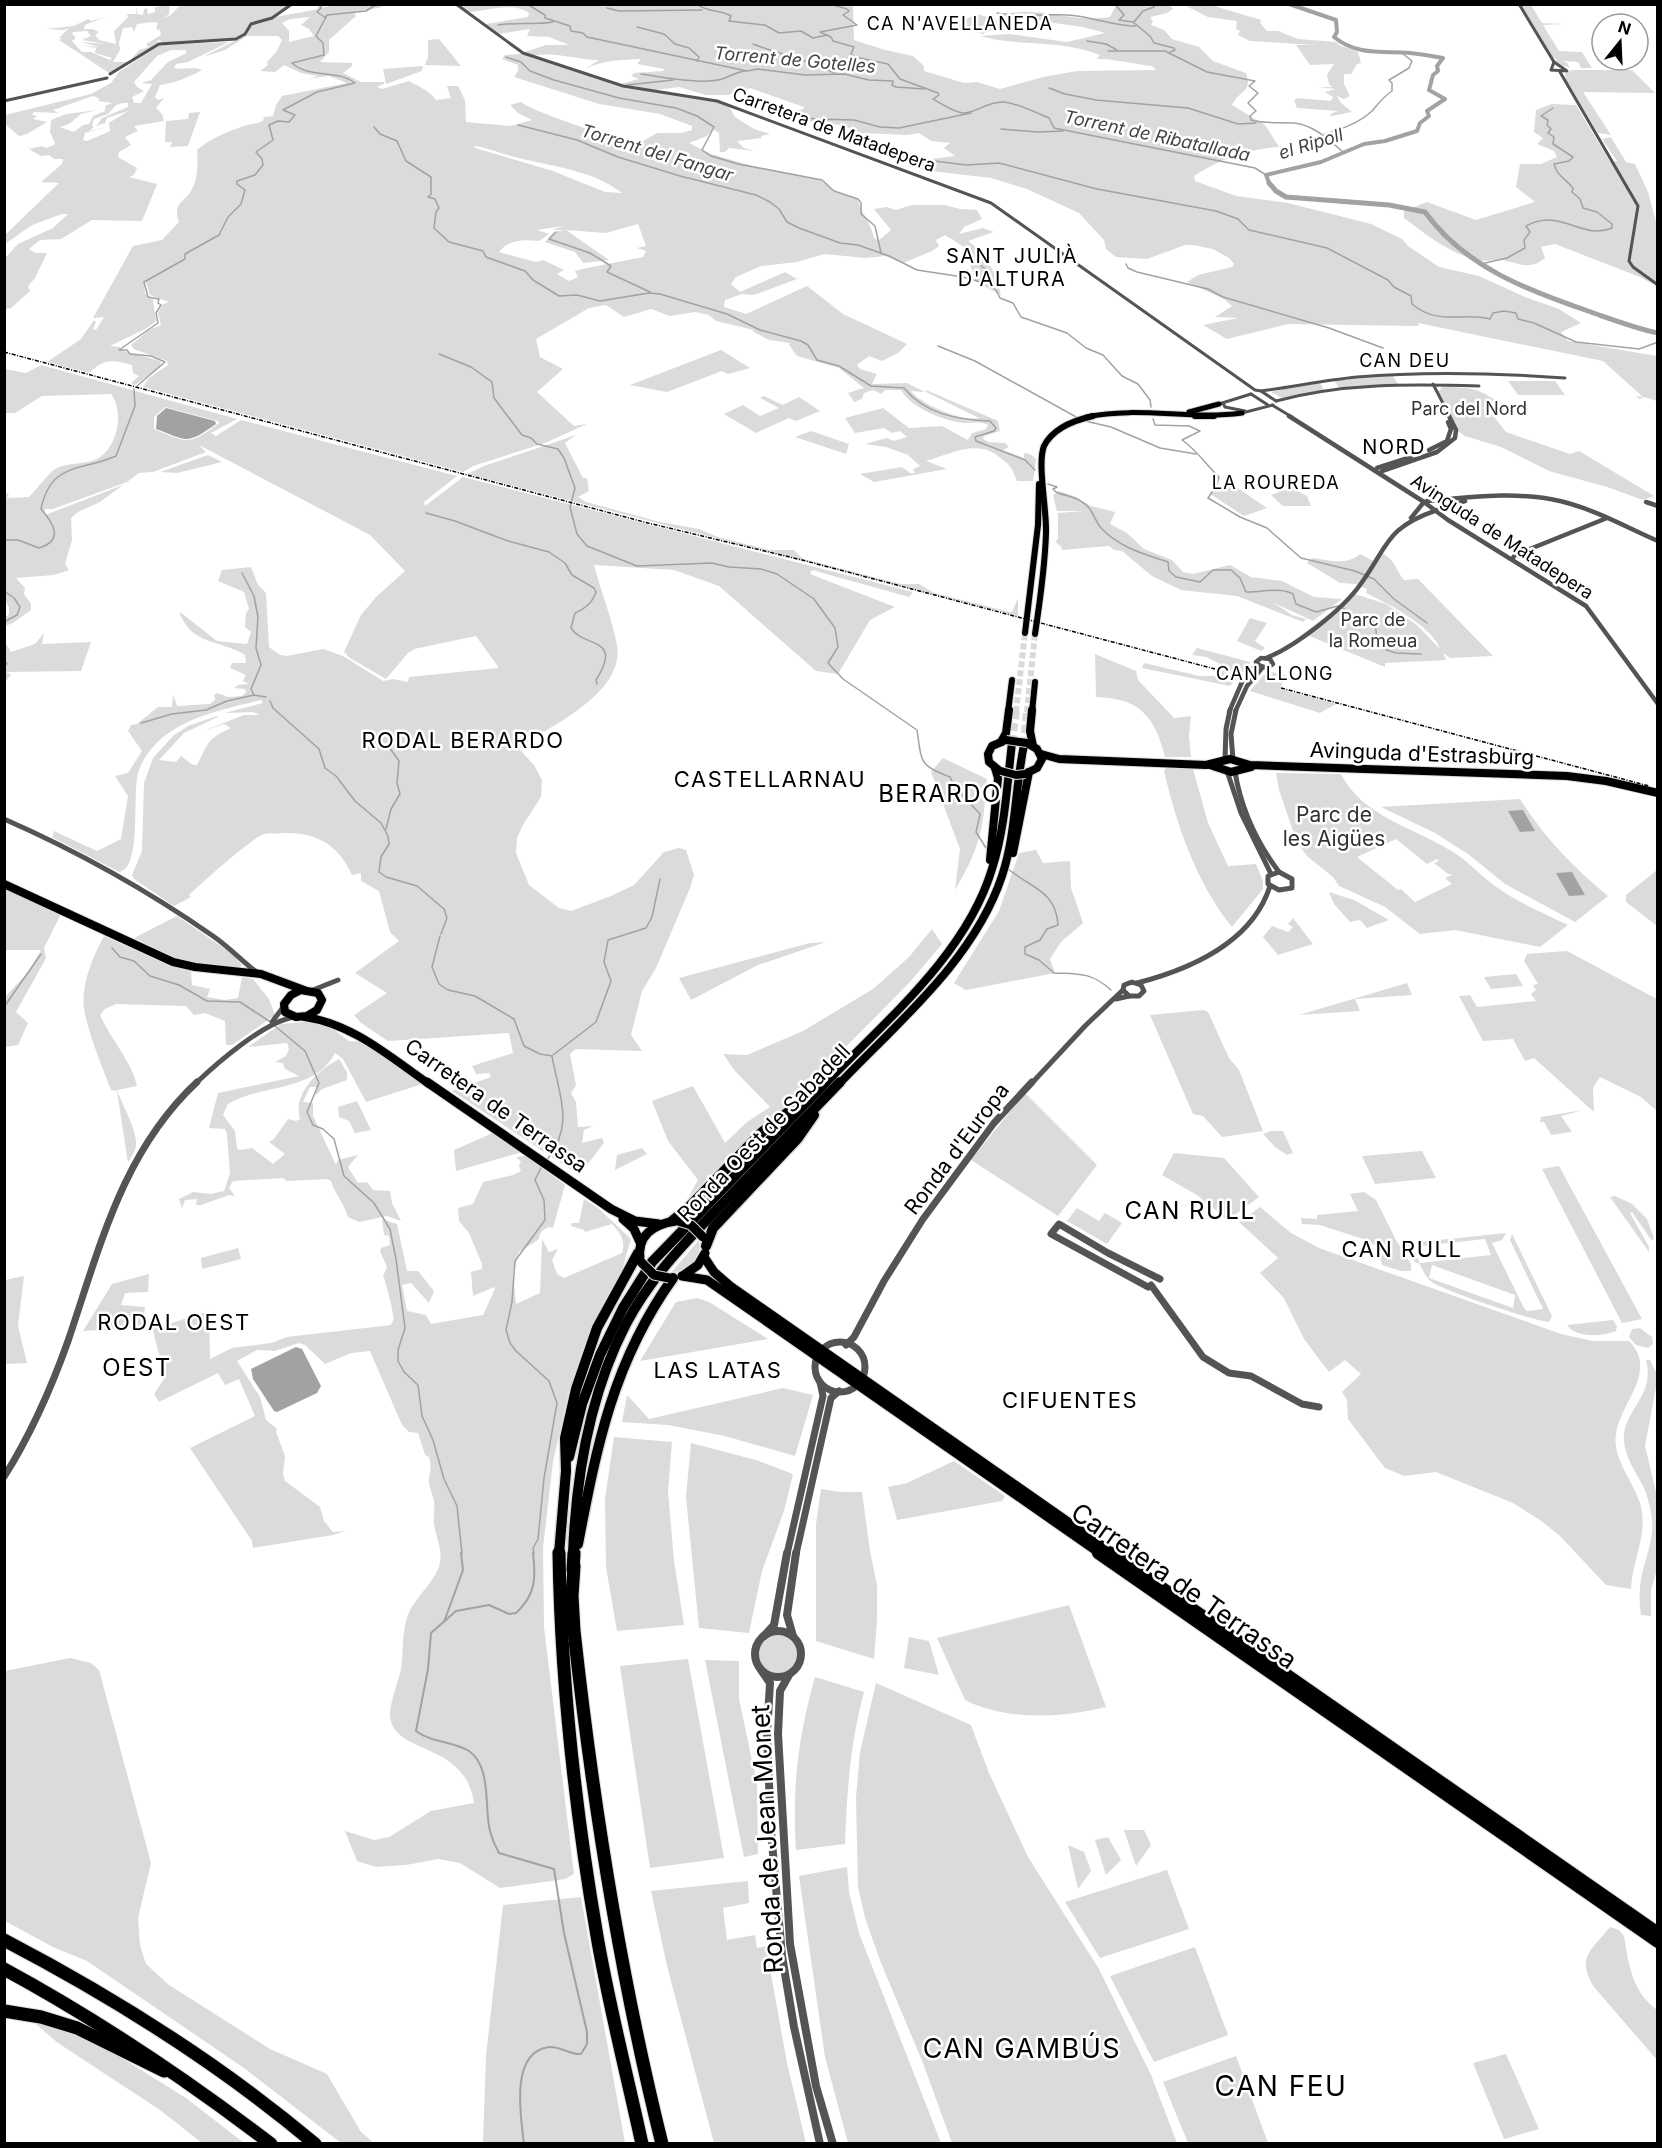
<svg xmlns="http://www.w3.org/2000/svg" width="1662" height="2148" font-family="Inter,sans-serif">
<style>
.green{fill:#dbdbdb;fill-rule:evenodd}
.water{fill:#a2a2a2}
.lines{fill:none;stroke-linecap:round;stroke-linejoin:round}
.stream-far1{stroke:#a2a2a2;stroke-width:1.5}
.stream{stroke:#a2a2a2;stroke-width:2}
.river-far1{stroke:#a2a2a2;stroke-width:4}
.river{stroke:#a2a2a2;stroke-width:5}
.highway-tunnel-far1{stroke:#d9d9d9;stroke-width:6;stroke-dasharray:6 3;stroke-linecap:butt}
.highway-tunnel{stroke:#d9d9d9;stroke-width:8;stroke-dasharray:8 4;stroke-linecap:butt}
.major-far2-casing{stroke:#dbdbdb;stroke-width:10}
.major-far1-casing{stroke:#dbdbdb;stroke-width:11}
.major-casing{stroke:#dbdbdb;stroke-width:14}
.highway-far4-casing{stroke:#dbdbdb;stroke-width:7}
.highway-far3-casing{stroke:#dbdbdb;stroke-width:8}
.highway-far2-casing{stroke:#dbdbdb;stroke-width:10}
.highway-far1-casing{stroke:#dbdbdb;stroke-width:13}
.highway-casing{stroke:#dbdbdb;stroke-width:15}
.minor-far4{stroke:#545454;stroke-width:3}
.minor-far3{stroke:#545454;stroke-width:4.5}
.minor-far2{stroke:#545454;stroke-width:5}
.minor-far1{stroke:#545454;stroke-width:7}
.minor{stroke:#545454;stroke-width:8}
.major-far2{stroke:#000;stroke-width:8}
.major-far1{stroke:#000;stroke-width:9}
.major{stroke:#000;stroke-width:12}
.highway-far4{stroke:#000;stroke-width:5}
.highway-far3{stroke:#000;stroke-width:6}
.highway-far2{stroke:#000;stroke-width:8}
.highway-far1{stroke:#000;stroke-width:10}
.highway{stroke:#000;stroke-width:13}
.rail{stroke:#000;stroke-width:1.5;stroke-dasharray:4 1.5 1 1.5;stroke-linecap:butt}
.major-bridge-far1-casing{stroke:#dbdbdb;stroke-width:10;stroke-linecap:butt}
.major-bridge-casing{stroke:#dbdbdb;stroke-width:11;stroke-linecap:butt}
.major-bridge-far1{stroke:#000;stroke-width:8}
.major-bridge{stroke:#000;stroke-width:9}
.labels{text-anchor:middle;stroke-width:5;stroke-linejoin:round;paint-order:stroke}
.far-neighbourhood-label{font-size:18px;letter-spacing:1.5px;fill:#000;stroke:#fff}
.far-water-label{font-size:18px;font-style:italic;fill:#434343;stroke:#fff}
.far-street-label{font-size:18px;fill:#000;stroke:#fff}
.far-park-label{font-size:18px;fill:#323232;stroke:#fff}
.far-quarter-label{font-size:20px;letter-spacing:1.5px;fill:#000;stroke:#fff}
.street-label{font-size:21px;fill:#000;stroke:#fff}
.park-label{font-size:21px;fill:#323232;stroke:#fff}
.neighbourhood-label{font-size:22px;letter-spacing:1.5px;fill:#000;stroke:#fff}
.quarter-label{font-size:24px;letter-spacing:1.5px;fill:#000;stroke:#fff}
.near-street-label{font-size:26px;fill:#000;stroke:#fff}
.near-neighbourhood-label{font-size:27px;letter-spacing:1.5px;fill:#000;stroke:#fff}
.near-quarter-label{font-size:28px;letter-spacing:1.5px;fill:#000;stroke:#fff}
</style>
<rect width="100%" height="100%" fill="#fff"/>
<g class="green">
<path d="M137,5V14L143,15L144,9L147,8L148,14L155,12V7L170,5L169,14L163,19L172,14L180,5H177H290L275,17L319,9H317L319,5H326L321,8L334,5H385L378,8L354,12L356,16L329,40V52L320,62L352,63V66L343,73L361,82H384V84L377,87L382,89L409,81C418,86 430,91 436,100L451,98L447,86H458L465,100L466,122L511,126L532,120L518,113L510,105L521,102C528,110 623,142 638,144L657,133H681L692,130V126L660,114L599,104L514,77L518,71V65L502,59L505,55L519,54L546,45H569L549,37L527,36L530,29L498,34L486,24L528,17L529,13C512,1 487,11 468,12L458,5H850L853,7L854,40L885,50L913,56L924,66V71L964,83L977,82L1000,89L1043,77L1077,71L1156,70L1152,66C1133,64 1116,59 1097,59L1100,55C1062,39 1020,47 980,36L1009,34L1067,42L1105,33L1083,27L1003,16C1020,6 1062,17 1082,18C1091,19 1101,18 1110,17L1116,5H1114H1170L1173,9L1167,13L1150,17L1153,21L1151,25L1164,30L1172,39L1199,47L1213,61L1246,73C1253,93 1239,90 1232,105L1265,125L1279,147C1247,149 1221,159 1194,176L1195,181L1236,196L1288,203L1371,224L1402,239L1408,246L1439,267L1479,276L1525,297L1559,309L1581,323L1561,332L1568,341L1657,356V401L1644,397L1640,399L1635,396L1643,397L1603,361L1418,323L1419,326L1288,324L1227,339L1203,325L1238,318L1215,317L1232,306L1224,299L1187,282L1198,275L1232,267L1234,264L1229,258L1213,249L1193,245H1185L1147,259L1116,257L1106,249L1104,240L1079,213L1027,189L991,178L922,170C916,158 894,163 885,151L888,149L931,159L955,156L944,148L950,143L931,141L919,133L907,135L861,133L841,125L797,120L784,114L803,109L804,107L750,88L728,95H706L679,87L656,90L620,84L639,79L631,76L634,73L663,71L664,69L637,64L641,59C621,60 603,60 585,69L599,60C580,60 545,50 531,57L620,87L703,99L724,104L730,108L735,117L754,129L770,134L761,136L762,138L737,141L744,148L754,151L729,148L725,152H720L719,133L713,129L707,136L689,143L711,154L749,165L819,179L837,193L857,198C862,214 871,223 874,238L879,240L891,230L874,209L887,207L896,210L912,205H945L960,209L977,210L982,219L964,227L959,234L983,228L994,232L968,241C987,254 996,273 1001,295L976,282L964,247L945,235L936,240L939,246L932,251L903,263L885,256L866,258L824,254L797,262L761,266L736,277L731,284L740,292L785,272L797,279L754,295L742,294L725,300L724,307L746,314L807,286L843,314L907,344L898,353L882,361L869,356L857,365L860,369L877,374L872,384L907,383L925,392L911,391C918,403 965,423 979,418L926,392V390L998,421L1000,431L984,436L983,439L989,442L1005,443L1009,447L1003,450L1024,458V453L1030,454L1036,459L1033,481H1017C1010,463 1011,467 998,456C977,439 950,454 926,461L947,469L874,482L860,474L902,467L910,473H915L913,469L920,466L908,455L886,447L865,444L887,438L894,441L907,437L900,431L892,433L884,428L855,433L845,418L883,408L909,428L942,426L968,440L972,433L986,429L988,425C981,421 973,423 964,423C944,421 911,408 901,390H885L881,394L873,390L864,393L862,399L854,402L848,393L864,388L839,368L797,356L789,345L790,343L769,340L752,331L754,330L716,321L709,315L695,312L670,316L651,309L624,317L606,305L589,308L536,339L540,357L563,369L537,392L574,426L587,424L545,443L473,466L463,472L143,387L149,378L168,365L167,361L134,349L131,345L149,330L161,325L158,313L163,304L169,302L150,295L146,282L144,283L145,294L153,299L156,321L147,328L110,346L120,347V350L157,360L161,362L160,367L135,385L131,383L139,376L133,373L132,365C112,360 105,358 89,373L47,362L81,339L94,320L96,322L93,329L96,330L104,317L93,318L133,246L162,240L179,222C172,200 185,205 193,187C198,178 198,160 197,150C211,138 227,132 244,126C251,124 256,124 263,121L264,117L273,116L276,105L282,96L347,83L329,76L308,79L318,76L301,73L284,65L275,72L260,71L268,65L267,62L277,51L282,40L278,36H247L225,50L203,57L244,36L249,24L244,33L234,39L161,43V41L157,40L159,44L115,72L109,73L59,40L63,38H59L69,28L64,30L46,29L74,26L88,19L91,21L105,17L85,25L84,29H93L99,32L95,35L99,40L116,44L114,31L128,17L127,14H136ZM310,17L301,25L309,29L314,36L289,42V31L282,23L290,19ZM153,22L158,23L156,29L160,30L161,35L146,44L149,47L139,50L129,62H113L120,50L119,43L123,28L132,27L134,32L137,24ZM87,31L91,36L82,40L106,44L81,42L99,47L81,45L96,48L95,53L112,58L110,60L91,52H82L72,41L76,38L72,34L73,32ZM475,146C488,148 499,153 511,156C547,166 592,169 622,193L605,192L553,171L475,148ZM638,224L646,246L637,248L646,251L643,257L582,269L575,271L578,277L569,281L557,274L564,270L543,260L536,262L499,252C508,240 522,239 539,241L549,234L537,230L563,226L553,230H564L554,232L545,242L575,252L583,263L609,260L566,230L606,233Z"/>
<path d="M1184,5H1211L1261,20L1260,23L1267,31H1278L1298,39L1336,42L1339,45L1358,52L1361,63L1357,64L1351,74H1344V84L1350,96L1344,99L1337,96L1340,102L1352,112L1332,116L1329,115L1337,111L1297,108L1294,100L1297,98L1331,101L1333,97L1325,92L1336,89L1317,87H1332L1329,84L1327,75L1334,64L1310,65L1296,45H1315L1250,41L1238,35L1240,31L1236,29L1237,21L1208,17Z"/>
<path d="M1521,5H1531L1542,23L1564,24L1543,25L1559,51L1582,52L1592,68H1581L1578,62L1562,61L1567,63L1570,68L1558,64L1555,60H1558L1552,57Z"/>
<path d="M977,14L996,20L998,27L983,34L950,26Z"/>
<path d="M439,39L461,66L425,65L428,57V40Z"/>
<path d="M229,42L188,62L176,64L174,68C183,70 196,66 202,70C192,76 172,84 160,85L155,97L158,100L164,98L156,108L162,114L164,121L134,126L138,131L125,137L131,145L119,152L118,157L137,168L134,175L129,177L157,184L142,221L92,220L61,239L40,240L29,249L35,253H47L35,278L28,286L30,291L11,308L5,309L6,257L18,244L53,228L68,214H62L32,225L5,244V235L59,183L41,182L62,164L63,159H54L49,155L41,156L29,149L42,146L46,148L54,145L55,143L50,132L51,120L66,114L97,110L81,114L69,124L60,127L74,132L83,125L89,124L93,116L105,111V106L112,103L98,101L100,99L93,96L53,110L58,113L34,112L32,115L37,116L33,119L47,122L27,134L19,136L5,124V115L91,94L111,83L119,72L160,45ZM171,50H187L185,52L187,53L168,62L151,80L141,83L152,84L141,103H134L132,97L144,91L137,87L134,82L157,56ZM123,103H128V107L102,118L96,126L105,123L107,118L128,111L109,123L110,131L87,141L83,140L85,133L107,127L89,131L94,127L92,125L94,119L108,114L116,105Z"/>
<path d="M423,66L422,71L386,84L383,69Z"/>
<path d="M1572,70H1632L1655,93L1583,92L1611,135L1598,133L1566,80L1565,74Z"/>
<path d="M1552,104L1576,105L1610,162L1617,161L1602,139L1611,137L1626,162L1635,164L1648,192L1657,225V286L1640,277L1555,244L1541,247L1545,258C1529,271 1520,263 1502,260C1495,259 1489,261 1483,261C1453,257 1427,235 1404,218V211L1427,202L1476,220L1535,202L1516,187L1520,164H1541L1557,157L1554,151L1537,144L1543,138L1534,132L1536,110Z"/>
<path d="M200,112L188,146L170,147L172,142H165L166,121L188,119L189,113Z"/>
<path d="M721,350L750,368L728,374L722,371L667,392L630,385Z"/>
<path d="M41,365L237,419L211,433L216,436L241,420L457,476L424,502L425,506L463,477L913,592L909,597L812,570L810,574L895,607L870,620L838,674L816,671L719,586L674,570L594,565C601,592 612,618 617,645C625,693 552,725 520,747V750L534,765L542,780L541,797L523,825L517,838L516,853L529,885L559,908L571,911L611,896L634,885L664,852L679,848L686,850L694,875L690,888L656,968L642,991L631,1035L642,1051L576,1049L570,1054L576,1085L571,1093L576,1102L578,1127L593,1126L584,1130L582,1143L602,1138L604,1143L579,1175L452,1091L491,1077L489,1073L476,1074L472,1066L513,1053L509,1033L388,1041L361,1023L354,1015L387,993L355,973L399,941L390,932L379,891L361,881V873L352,875C338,844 316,832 283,833C277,834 270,833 264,834C253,837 200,884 189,895L191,897L174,906L134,879L132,875L142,851L144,783L153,758L174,735L188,726L217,716L218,717L184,733L159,760L176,762L181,756L193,765H197C209,742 207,739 231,728L224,724L203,731L244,715H260L253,712L225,713L263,703L261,700C217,711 158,721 139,770C131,791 143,869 119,872L52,837L54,831L97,851L121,839L128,796L115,776L128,773L142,751L128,731L131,725L137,724L158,707H172L173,694L177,706L210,704L215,700L214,695L217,693L228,697L242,696L246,692L245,689L234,688L238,685L249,684L243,681L246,675L230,668L232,663H246L245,655C228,644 206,644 191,631C187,627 183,620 180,615V612L217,641L247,644L251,632L245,627L246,613L249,609L244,592L218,581L222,570L251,567L258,585L266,593L269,647L280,655L287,656L323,649L343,656L383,681L393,679L408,682L409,677L499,668L476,636L414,649L408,653L386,679L350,658L344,652L361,615L376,597L405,571L370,535L199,445L206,452L153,472L139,473L127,482L53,509H45V515L123,485L100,502L78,512L71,518L72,540L65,564L69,570L54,575L16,578L25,588L24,594L31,604V610L13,623L5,626V618L9,614V607L4,600L5,494L9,493L7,498L29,497C38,488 46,476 55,469C66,462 90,465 100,457C118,445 124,411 111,394L42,396L15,413H5V369L26,373ZM165,407L218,421L219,423C189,446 187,443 154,429V417Z"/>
<path d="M1393,376L1398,384L1339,388L1334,380Z"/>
<path d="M1319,381L1324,390L1282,398L1271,392Z"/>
<path d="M1555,381L1565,395H1518L1508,381Z"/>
<path d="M1442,387C1478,387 1479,390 1509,408L1491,413L1506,432L1570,454L1579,451L1654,496L1643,500L1607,487L1549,471L1501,447L1465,436L1456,430L1438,392Z"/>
<path d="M764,396L783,405L799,397L820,411L796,421L789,418L756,433L724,414L743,405L760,416L779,408L760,398Z"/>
<path d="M811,431L849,444L846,454L795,437Z"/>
<path d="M576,435L565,443L583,478H587L589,491L578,497L586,502L660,522L699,529L718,537L769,550H794L803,559L901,584H919L934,593L1010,612H1012L1018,598V616L467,474L484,466Z"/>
<path d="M208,455L222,462L177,473L160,472Z"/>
<path d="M1232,485H1233L1267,508L1244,516L1209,493Z"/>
<path d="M1291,488L1307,496L1311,506H1283L1271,495Z"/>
<path d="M1059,491L1074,496L1091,506L1115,512L1110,524L1127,533L1144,549L1172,560L1183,572L1193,574L1230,565L1251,577L1282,581L1314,597L1342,599L1313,621L1274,603L1292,615L1306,619L1303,622L1237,596L1181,590L1152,576L1122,551L1114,550L1109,546L1062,550L1061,546L1055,542L1058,539V513L1084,511H1057L1053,495Z"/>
<path d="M1532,551L1555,565L1539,571L1517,557Z"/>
<path d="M1381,553C1394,558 1396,570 1404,580L1418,579L1493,656L1450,658L1443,653L1446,660L1385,663V667L1307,635L1300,636L1355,594L1386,604L1417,625L1440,649C1433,627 1387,603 1366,593L1367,589L1355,584L1340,583L1307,563L1312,558C1328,560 1347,566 1360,554L1375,562Z"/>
<path d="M1250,618L1267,623L1255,641L1265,648L1261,651L1237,641Z"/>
<path d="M44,633L42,644L91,642L81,671L7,672L11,675L5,682V642L11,652L35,644Z"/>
<path d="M1197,648L1250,662L1249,665L1230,686L1142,668L1144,663L1199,676H1221L1224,666L1206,657L1192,655Z"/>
<path d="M1095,654L1136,671L1138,680L1174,718L1191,716L1189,736L1191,757H1165C1155,716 1139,698 1096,697Z"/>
<path d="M1267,671L1286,675L1280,689L1336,704L1320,713L1250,691Z"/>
<path d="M943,758L987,779C983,829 981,846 955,890L960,849L931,772Z"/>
<path d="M1166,768L1193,769L1208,823L1228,866L1256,864L1263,881V889L1232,927C1196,882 1177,826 1164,771Z"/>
<path d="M1276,773L1341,774C1363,818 1417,828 1456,854C1470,863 1481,876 1495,886C1517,902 1543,913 1568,925L1540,947L1455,930L1420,934L1385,907L1339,886L1333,877L1308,857L1300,847L1292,828L1279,790ZM1396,839L1427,864L1437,859L1439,861L1434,863L1448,874H1453L1445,878L1452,884L1415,902L1401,889L1398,890L1357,857Z"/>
<path d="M1520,799C1544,837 1573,867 1608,896L1575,922L1505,884L1468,854L1435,833L1381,807Z"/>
<path d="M1036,850L1043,863L1070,861L1071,888L1083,923L1061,942L1050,959L1055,973L966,990L954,983L999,911L1019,853Z"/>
<path d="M1657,870V926L1626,902V895Z"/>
<path d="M4,888L61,914L44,948L46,958L16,1012L28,1023L18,1045L5,1047V997L29,971L41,950H5Z"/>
<path d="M1329,892L1354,900L1389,920L1367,928L1360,920L1350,922L1334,904Z"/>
<path d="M177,916L231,953L242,965L239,968L183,962L134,938Z"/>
<path d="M1293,918L1313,944L1278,955L1263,937L1272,926L1288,932L1293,927L1288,924Z"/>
<path d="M932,929L942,944L910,982L817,1076L814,1073L804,1083L808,1086L735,1151L688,1198L698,1180L668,1141L652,1101L693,1086L725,1143L747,1122L770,1107L735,1071L723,1054L747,1055L803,1031L873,989L909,957Z"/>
<path d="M104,936L170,966L191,971L192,985L210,989L207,997L225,1000L238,998L242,977L253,979L269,999L275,1015L232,1045H226L225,1021L205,1013L194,1015L186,1006L116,1004L105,1009L100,1015C111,1040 131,1060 137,1086L117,1090C123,1107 137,1129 136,1145C136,1151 130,1158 128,1163L117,1091L111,1090C102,1067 88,1032 84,1009C81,985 93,956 104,936Z"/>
<path d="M826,942L758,965L691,1000L679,978L810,943Z"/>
<path d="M1567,951L1657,999V1111L1641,1097L1600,1077L1593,1088L1594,1112L1534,1058L1525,1061L1513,1039L1483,1041L1459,996L1470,995L1477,1007L1536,1001L1531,994L1536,990L1533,985L1538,984L1524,961L1527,954Z"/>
<path d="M1516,974L1523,986L1491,989L1484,977Z"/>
<path d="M1407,983L1412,995L1355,999L1360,1011L1299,1015Z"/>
<path d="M1204,1010L1208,1012L1229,1058L1239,1070L1263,1131L1222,1137L1203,1116L1193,1114L1150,1015Z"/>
<path d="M316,1021L326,1024L349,1041L363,1042L422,1084L366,1102L343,1059L335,1053C316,1092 261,1084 228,1104L223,1115L235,1131L237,1148L239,1150L252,1148L273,1164L285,1154L269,1142L274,1139L288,1119L296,1121L300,1119C292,1093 319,1070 339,1059L347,1072V1080L322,1089L316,1095V1087H310L303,1102L313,1103V1116L336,1165L338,1160L358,1155L348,1167L358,1183L367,1182L373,1190L390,1191L392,1203L401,1221L387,1216L359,1222L348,1217C344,1203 335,1194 331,1181L327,1179L287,1181L283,1178L233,1181L229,1188L235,1196L229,1195L201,1205H196L197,1199L185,1200L182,1208L179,1199L193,1192L211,1194L224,1191L230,1173L227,1134L225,1129L209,1128L218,1093L299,1076L285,1069L283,1063L275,1062L286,1056L289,1049L287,1043L248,1047L281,1024Z"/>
<path d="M1025,1093L1097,1165L1058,1216L971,1160Z"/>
<path d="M357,1101L371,1130L355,1133L349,1121L339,1117L338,1107Z"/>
<path d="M1583,1110L1561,1116L1572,1132L1551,1135L1544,1122H1540L1541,1117Z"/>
<path d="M1271,1131H1283L1293,1153L1287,1155L1275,1147L1263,1134Z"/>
<path d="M495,1132L522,1152L456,1171L454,1150Z"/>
<path d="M642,1148L647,1154L615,1170L617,1155Z"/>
<path d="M1422,1151L1436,1178L1375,1184L1362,1156Z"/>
<path d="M1174,1153L1224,1158L1259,1197L1228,1220L1197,1195L1162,1175Z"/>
<path d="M527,1156L565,1185L553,1228L548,1227L541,1232L538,1240L519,1252L513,1272L516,1304L540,1293L542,1239L549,1252L558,1249L552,1260L557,1274L564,1278L622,1253C626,1240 620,1233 612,1224L585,1232L584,1230L571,1226L572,1223H579L584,1199L598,1208L631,1239L622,1270L603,1303L584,1346L569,1390L553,1462L543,1548L544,1627L574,1874L565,1879L500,1888L460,1863L438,1859L406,1865L376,1867L357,1861L345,1831L374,1840L389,1837L431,1811L474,1803C465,1739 389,1756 390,1713C391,1699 398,1683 401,1669C404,1649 401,1629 410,1610C418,1596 432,1583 438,1569C445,1553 436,1539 434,1524C433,1517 435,1509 434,1501C433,1494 428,1486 429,1479C430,1469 432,1469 429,1457L425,1455L418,1433L409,1432L402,1425L370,1351L351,1353L325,1364L305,1345L299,1343L275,1351L257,1350L237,1361L260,1397L266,1420L277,1429L276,1432L285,1456L283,1474L285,1481L320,1507L324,1521L333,1532L345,1531L333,1535L253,1548L252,1541L190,1448L255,1416L239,1379L225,1385L218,1373L159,1402L154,1394L165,1377C162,1359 156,1348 153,1329L209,1311L210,1359L232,1348L271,1343L287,1337L391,1325C393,1321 394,1319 393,1315C393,1310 385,1279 383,1276L387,1267L380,1251L381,1248L390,1245L389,1236L384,1235L382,1219L397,1224L407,1271H418L434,1291L429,1303L411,1283L402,1285L407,1311L426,1315L431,1324L483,1315L495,1289L494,1287L473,1296L471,1272L482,1269V1264L469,1233L459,1221L458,1208L473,1204L483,1182L513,1175L521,1171L519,1166L521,1162L516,1157Z"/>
<path d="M1559,1166L1566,1179L1642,1319L1622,1323L1542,1169Z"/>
<path d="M1364,1192L1376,1200L1397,1242L1411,1264V1271H1401L1382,1265L1381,1260L1377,1259V1247L1369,1241L1320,1225L1302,1224L1301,1218L1317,1219V1215L1358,1211L1350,1194Z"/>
<path d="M1615,1196L1632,1204L1647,1219L1654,1238L1652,1241L1632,1212L1630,1213L1649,1247V1252L1610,1197Z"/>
<path d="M1260,1207L1291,1233L1319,1248L1561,1334L1593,1341H1629C1659,1371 1620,1403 1616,1434C1612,1458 1633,1481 1640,1503C1649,1533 1632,1560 1631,1589L1606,1585L1560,1536L1540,1520L1513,1503L1436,1472L1404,1476L1385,1468L1348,1419L1347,1400L1342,1392L1361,1374L1345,1360L1329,1372L1304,1339L1284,1298L1260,1273L1278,1258L1239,1222Z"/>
<path d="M1077,1208L1099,1221L1105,1213L1122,1223L1107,1244L1067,1221Z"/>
<path d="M1506,1233L1502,1240L1492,1243L1524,1308L1527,1311L1543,1309L1510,1240L1512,1234L1552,1316L1549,1322C1533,1321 1445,1291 1432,1282C1426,1278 1423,1270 1419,1263H1416L1401,1244ZM1485,1239L1491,1255L1420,1263L1413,1247ZM1432,1265L1515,1295L1513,1308L1429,1278Z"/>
<path d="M699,1240C703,1260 688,1272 670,1274Z"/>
<path d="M238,1248L241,1259L202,1269L201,1258Z"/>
<path d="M149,1274L148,1292L125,1293L121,1305L145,1307L142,1327L83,1331L112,1284Z"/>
<path d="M24,1276L18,1326L27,1363L5,1364V1280Z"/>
<path d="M697,1298L709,1302L768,1339L640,1361L676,1302Z"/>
<path d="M1613,1320L1617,1326L1616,1331C1602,1337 1576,1338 1567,1325Z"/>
<path d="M1640,1328L1652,1337L1653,1344L1648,1348L1636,1345L1629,1337L1632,1329Z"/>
<path d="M1646,1360H1650L1658,1376L1645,1446L1658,1500V1566L1651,1590V1616L1641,1615C1639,1601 1639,1588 1642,1574C1646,1557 1654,1538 1652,1520C1651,1510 1648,1497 1644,1488C1637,1474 1626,1459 1624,1442C1621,1411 1656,1397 1646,1360Z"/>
<path d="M783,1388L813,1395L795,1456L725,1436L668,1425L622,1422L627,1395L649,1419Z"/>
<path d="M614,1437L672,1442L668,1491L674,1561L684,1625L617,1631L606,1567L605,1499Z"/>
<path d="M691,1443L756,1460L793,1474L784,1511L762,1571L749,1633L699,1628L686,1497Z"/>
<path d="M954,1461L1005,1496L1002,1501L897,1520L888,1487L907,1483Z"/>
<path d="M821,1489L841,1492H862L870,1551L877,1585V1620L874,1659L816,1641V1524Z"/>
<path d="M1069,1605L1106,1707C1061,1718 1007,1721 965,1700L937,1638Z"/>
<circle cx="778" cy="1654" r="20"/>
<path d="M909,1637L929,1641L939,1675L904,1668Z"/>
<path d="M70,1658L91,1663L99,1670L151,1863L138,1918L140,1945L146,1964L169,1985L270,2049L327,2074L361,2132L374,2143H341L244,2068L87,1961L53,1947L5,1921V1671Z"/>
<path d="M688,1659L724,1858L650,1868L620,1666Z"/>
<path d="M705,1660L739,1661V1699L757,1784L758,1854L744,1857Z"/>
<path d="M815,1677L864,1692C850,1744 847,1791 845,1844L796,1850C792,1787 798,1738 815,1677Z"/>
<path d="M876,1683L971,1725L989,1773L1028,1857L1099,1969L1151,2075L1177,2143H952L923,2063L881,1963L865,1918L858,1887L856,1797L860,1752Z"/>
<path d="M1124,1830H1144L1151,1845L1136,1866Z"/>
<path d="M1108,1837L1121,1860L1106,1875L1095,1840Z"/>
<path d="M1068,1845L1084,1852L1091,1871L1078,1889Z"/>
<path d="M847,1867L849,1892L859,1933L941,2143H848L825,2057L799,1876Z"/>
<path d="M1167,1870L1189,1929L1100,1958L1065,1902Z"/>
<path d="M748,1881L749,1903L723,1908L727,1940L755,1935L757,1948L766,1946L787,2063L806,2143H714L667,1966L651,1891Z"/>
<path d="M581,1897L625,2143H483L486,2056L503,1905Z"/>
<path d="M1610,1927L1619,1930L1624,1936C1629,1966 1632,1991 1657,2010V2060L1594,1987C1576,1957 1591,1951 1610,1927Z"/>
<path d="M1195,1947L1228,2035L1154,2062L1110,1976Z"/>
<path d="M30,2019L80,2032L186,2098L244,2143H202L160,2110L58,2043Z"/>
<path d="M1506,2054L1539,2129L1504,2139L1473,2063Z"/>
<path d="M1236,2056L1268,2143H1188L1163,2082Z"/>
</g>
<g class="water">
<path d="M166,408L215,421L216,424C186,445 188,441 156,429L157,416Z"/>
<path d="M1523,810L1535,831L1520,832L1508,811Z"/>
<path d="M1572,872L1585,895L1569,896L1556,873Z"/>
<path d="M296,1347L302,1349L321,1386L317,1393L277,1412L274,1411L253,1379L251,1369Z"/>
</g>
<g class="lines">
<g class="stream-far1">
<path d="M320,4L321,8L317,12L326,18"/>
<path d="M527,4L545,15V18L570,26L571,31L583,33L587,37L747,71L758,69L805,75L844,74L869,80L893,81L892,85L896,87L924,89"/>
<path d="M697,4C707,13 720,9 731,16L729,21L765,25L779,33L801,31L813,38L827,35"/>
<path d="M830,4L847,9L849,11L843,15L857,25L820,32L831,37L833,41L854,47L851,54L855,57L888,64L900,79L938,93L939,95L933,99C942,104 953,112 963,113C975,114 987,101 1004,102C1020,104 1034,112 1049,118L1054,128L1255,168L1266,175"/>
<path d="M1115,4L1124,15L1119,20L1133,22"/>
<path d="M607,8L619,11L702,10"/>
<path d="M997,13C1021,17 1043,14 1067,15C1090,16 1113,26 1136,26"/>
<path d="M1133,22L1150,36L1154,43L1174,48L1175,50L1170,52"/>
<path d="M1134,22L1143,11L1154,7V4"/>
<path d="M498,25C517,22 534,25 553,22"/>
<path d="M637,27L664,34L675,44L689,48L699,57L697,61"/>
<path d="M1087,41L1106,44L1117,50"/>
<path d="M753,44C781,55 810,60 836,74"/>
<path d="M1108,51H1165L1207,72L1255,81L1249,86L1258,93L1248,103L1256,111L1250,116L1251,120C1266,124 1279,122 1294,123C1314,125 1329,140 1343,152"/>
<path d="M506,57L521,62L530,71L554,80L619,98L676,108L697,116L714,127L702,150L711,156L738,164L822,180L834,191L858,199L861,203V214L875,226L881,253"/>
<path d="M641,74C663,77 702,85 722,79C731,76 736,72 745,71"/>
<path d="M627,85L673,80"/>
<path d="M1049,88L1065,94L1096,100L1188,108L1238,124L1256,123"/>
<path d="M787,114L815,119L854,120L880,127L899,128L971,113"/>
<path d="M518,125L577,140L618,157L680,176L756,195L770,202L779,209L787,222L799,228L840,243L858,245L889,256L917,270L963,277L988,284L996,290L1000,298L1013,303L1021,317L1067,333L1086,348L1103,355L1122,376L1138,384L1150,400L1151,407"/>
<path d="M374,127L380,134L397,141L406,161L431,177V194L428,197L435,199L439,208L436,212L434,228L449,242L483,251L486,257L525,271L533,280L559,296L577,295L600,301L649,293L660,294L727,314L760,330L801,341L808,345L817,360L839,366L871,386L904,388C925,414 958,420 990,421L996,428L994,431L975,437L976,441L1025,460L1035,470"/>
<path d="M1001,129L1038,132L1063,131"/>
<path d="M1325,134C1342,129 1359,123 1372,111C1379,103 1383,97 1392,91V83L1389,80L1409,68L1412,61L1402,53"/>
<path d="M867,140L868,144L900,157L967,165L999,163L1097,189L1216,211L1238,219L1249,230L1327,248L1388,280L1394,287L1411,296L1412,304C1438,326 1463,312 1490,319L1493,313L1504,311L1516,313L1518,319L1534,323L1576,342L1639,349L1658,342"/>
<path d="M556,232L549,239L590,253L611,266L607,272L650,292"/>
<path d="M972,259L988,271V284"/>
<path d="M1126,264L1128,268L1137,272L1208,289L1223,297L1329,328L1383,348"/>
<path d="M1481,264L1507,258L1525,248L1524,240L1530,232L1526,226C1561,207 1582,241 1612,228V224L1597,212L1583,208L1580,199L1572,192L1573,188C1566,179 1557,176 1554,164L1569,161L1573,157L1553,144L1554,137L1548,133L1551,129L1547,125L1548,120L1541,116L1553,108"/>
<path d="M938,346L975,361L1078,418"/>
<path d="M439,354L471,367L492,382L494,398L522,435L531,438L537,444L558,449L564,458L575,488L570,507L577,534L587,546L637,566L712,563L729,567L761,569L777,574L814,599L835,628L838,647L828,663L843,679L917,730C922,762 918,765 950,777L955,787L980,814L976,832L986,848"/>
<path d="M137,386L165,362L151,356L130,354L127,350H119L158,323L156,313L161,305L158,303L159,299L148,297L144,282L185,259V254L219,235L228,217L241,204L245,190L237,184V181L255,175L263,165L262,159L256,152L273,140L269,125L278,121L289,122L295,115L283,110L317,92L355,83C338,69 309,79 292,63L324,55L323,43L316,36L327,15L366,11L377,4"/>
<path d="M1153,419L1155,425L1189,426L1200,431L1182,440C1197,450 1206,465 1219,477L1217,485L1208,498L1240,517L1267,528L1301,558L1355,571L1374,579L1394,599L1427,623"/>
<path d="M1085,421L1111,427L1160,448L1196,454"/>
<path d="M1048,484L1057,487L1053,489L1056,492C1064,496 1074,496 1082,502C1093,508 1094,520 1101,528C1120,548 1144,554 1168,562L1169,571L1176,577L1200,582L1213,570H1231L1240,578L1246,592C1262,593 1278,586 1293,594L1296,604L1316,612L1338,606"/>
<path d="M426,513L455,521L508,541L549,552L565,563L572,575L594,588L596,592C592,603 586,608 575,613L571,628C583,648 624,636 596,680L597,684"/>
<path d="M4,540H18L39,548C64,540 54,524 41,509C51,462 79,472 116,456L135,406L134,389"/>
<path d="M242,573L254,596L258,617L256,648L261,665L251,689L254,695"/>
<path d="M4,591L14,598L20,607L17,615L4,622"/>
<path d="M1343,608L1354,616L1372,619L1375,623L1378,647L1396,653L1421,654"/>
<path d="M4,659L7,664L4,666"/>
<path d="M270,701L273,708L319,749L325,768L336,776L355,801L381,823L388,836L389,844L381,857L379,872L386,877L417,886L444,909L447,918L441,934"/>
<path d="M141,723L172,714L206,710L227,701L254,695L266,697"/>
<path d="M386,829L391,809L400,794L397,783L399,761L389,747"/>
<path d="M1007,868C1030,888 1056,890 1058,925L1047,929L1040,940L1025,947V954L1039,960L1054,973C1079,974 1091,972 1111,990"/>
<path d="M440,936L432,967L439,984L448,990L475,996L514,1019L524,1046L540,1054L552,1056C559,1096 575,1124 547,1160"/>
<path d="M112,948L120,957L134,961L150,976L179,985L207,1001L240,1002L269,1021"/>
<path d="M4,1007L41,954"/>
<path d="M275,1026L305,1051L319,1083L307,1112L313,1125L323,1129L334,1139L344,1176L374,1203L390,1229L396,1259L405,1328L398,1350V1361L404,1372L418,1385L422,1416L433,1440L444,1479L457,1506L462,1554"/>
<path d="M553,1055L596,1022L611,981L604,962L608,940L646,928L652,917L660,879"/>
<path d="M534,1554L533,1548L538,1539L544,1478L557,1403L549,1381L516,1351L510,1343L506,1330L512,1302L515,1261L545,1220L544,1200L535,1180L542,1166"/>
</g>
<g class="stream">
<path d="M444,1622L463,1570L461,1553"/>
<path d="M524,2144C521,2118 509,2052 549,2047C561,2046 569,2055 581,2054L587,2044V2032L564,1933L554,1869L499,1853C495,1846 492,1839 490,1831C484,1808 492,1767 469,1751C453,1741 432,1743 416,1731L428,1669L431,1633L456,1611L489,1605L509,1614L516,1613C536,1595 536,1577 533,1553"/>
</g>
<path class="river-far1" d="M1270,185L1266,175L1321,162L1364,144L1385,141L1417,131L1420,123L1429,116L1427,111L1445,99L1429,90L1433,75L1438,71L1437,66L1443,58C1432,56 1421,54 1410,53C1383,51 1357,56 1334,37L1337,32L1336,20L1289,4"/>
<path class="river" d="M1269,183L1276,191L1286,197L1389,205L1425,212C1464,266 1526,290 1588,311C1611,319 1634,328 1658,333"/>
<g class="highway-tunnel-far1">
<path d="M1016,712L1025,633"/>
<path d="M1027,712L1035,634"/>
</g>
<g class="highway-tunnel">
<path d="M1012,743L1016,710"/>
<path d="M1024,745L1027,710"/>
</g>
<defs>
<g id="major-far2">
<path d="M1041,754L1059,759L1206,765L1230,759L1250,765L1567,776L1606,781L1658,793"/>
<path d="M1210,765L1231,772L1251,767"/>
<path d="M1000,771L989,762L988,754L992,746L1006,740"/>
<path d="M1025,774L1037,768L1042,759L1037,749L1027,743"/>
<path d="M4,884L173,962L195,967L261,974L304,990"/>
<path d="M301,990L318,993L322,1000L317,1010L307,1016L296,1017L285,1012L284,1004L291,995Z"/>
<path d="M305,1017C353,1024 390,1057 429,1084"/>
</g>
<g id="major-far1">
<path d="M427,1082L611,1209L635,1221L659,1224"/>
<path d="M623,1219L634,1229L640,1242"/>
<path d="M704,1257L714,1272L730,1286L1114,1554"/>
<path d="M640,1259C637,1235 654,1224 676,1221"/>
<path d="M684,1275L698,1265L705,1253"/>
<path d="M682,1276L707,1280L1101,1554"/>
</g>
<g id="major">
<path d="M1098,1553L1658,1942"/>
<path d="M1112,1553L1658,1933"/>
</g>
<g id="highway-far4">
<path d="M1189,412L1219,404"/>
<path d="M1087,417C1138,406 1190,420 1242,413"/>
</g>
<g id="highway-far3">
<path d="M1195,416H1214"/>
<path d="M1025,633L1038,525L1039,484"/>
<path d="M1035,634C1040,601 1045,567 1046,533C1047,511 1037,463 1044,446C1053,428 1075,420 1093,416"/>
<path d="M1008,712L1012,680"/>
<path d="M1032,712L1035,682"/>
</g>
<g id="highway-far2">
<path d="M1032,710L1030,731L1033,746"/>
<path d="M1001,742L1006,733L1009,710"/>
<path d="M1013,853L1029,772"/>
<path d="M990,860L998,778L995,768"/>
<path d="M825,1084C885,1021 966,955 992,869C1005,829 1007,785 1012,743"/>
<path d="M839,1084C898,1022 974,960 1002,876C1016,834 1015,788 1024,745"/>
</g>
<g id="highway-far1">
<path d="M672,1221L690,1206L762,1132L796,1106"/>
<path d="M706,1246L713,1228L798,1138L814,1115"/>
<path d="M569,1457L582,1404L600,1355L623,1308L652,1262L826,1082"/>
<path d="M578,1544C597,1445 613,1362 673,1278"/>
<path d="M559,1554L566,1471L565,1438L576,1389L597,1328L638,1253"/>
<path d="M573,1554C576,1475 589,1395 626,1324C652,1274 693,1234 732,1194C768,1157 804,1119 840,1082"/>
</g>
<g id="highway">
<path d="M559,1553C561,1681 575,1809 597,1936C609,2006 627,2075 642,2144"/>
<path d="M574,1566L572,1596L574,1631C593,1804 620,1975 662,2144"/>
<path d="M573,1570L574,1553"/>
<path d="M4,1940C115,1998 219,2063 315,2144"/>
<path d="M4,1969C98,2020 186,2079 271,2144"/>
<path d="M4,2011L41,2017L77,2028L164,2071"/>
</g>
</defs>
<use href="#major-far2" class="major-far2-casing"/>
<use href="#major-far1" class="major-far1-casing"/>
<use href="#major" class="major-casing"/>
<use href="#highway-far4" class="highway-far4-casing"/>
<use href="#highway-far3" class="highway-far3-casing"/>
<use href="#highway-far2" class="highway-far2-casing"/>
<use href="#highway-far1" class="highway-far1-casing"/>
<use href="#highway" class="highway-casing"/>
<g class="minor-far4">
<path d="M456,4L523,53L623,86L717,101L991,203L1255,390L1261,391L1276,401"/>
<path d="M1519,4L1554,62"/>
<path d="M1554,62L1567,71L1551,70Z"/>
<path d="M1560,72L1638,206L1629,261L1633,267L1658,285"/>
<path d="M110,74L159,44L236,39L245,34L251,24L272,18L292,4"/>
<path d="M4,101L107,78"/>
<path d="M1433,384L1450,417"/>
<path d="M1261,391C1293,387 1325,380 1357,377C1426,371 1496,373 1565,378"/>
<path d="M1251,394L1268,405"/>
<path d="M1276,401C1343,383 1410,384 1479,386"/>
<path d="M1223,403L1225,407L1245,411"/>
<path d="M1219,404L1251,394"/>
<path d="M1272,405L1292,417"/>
<path d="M1242,413L1273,405"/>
</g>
<g class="minor-far3">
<path d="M1289,416L1424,502L1448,520L1586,606L1658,704"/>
<path d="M1429,450L1447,441L1451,429L1448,422"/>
<path d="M1377,468L1411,457"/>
<path d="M1382,471L1437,452L1455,438L1456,430L1449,416"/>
<path d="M1427,501C1471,497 1516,491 1560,501C1594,509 1626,527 1658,541"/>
<path d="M1646,502L1658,506"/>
<path d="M1440,509L1465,501"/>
<path d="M1411,518L1424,502"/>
<path d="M1512,559L1515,555L1607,518"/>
<path d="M1261,658L1270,659L1273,664C1267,669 1261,668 1256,662Z"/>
<path d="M1266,658C1295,647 1342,610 1360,585C1389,545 1385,528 1437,510"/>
<path d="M1229,712L1242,682L1257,664"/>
<path d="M1235,712L1247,686L1263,667"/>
</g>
<g class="minor-far2">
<path d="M1225,759L1226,729L1230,710"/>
<path d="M1233,760L1231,734L1236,710"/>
<path d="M1227,771L1241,813L1271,874"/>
<path d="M1235,772C1241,808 1257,843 1279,872"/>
<path d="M4,819C77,851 147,890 213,936C229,947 243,962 259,974"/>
<path d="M1279,872L1292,879V888L1279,890L1268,884V876Z"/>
<path d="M1132,982L1141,985L1144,991L1139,996H1129L1123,990L1124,985Z"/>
<path d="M1137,983C1191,969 1252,943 1270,886"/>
<path d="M313,990L338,980"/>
<path d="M1116,999L1129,996"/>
<path d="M272,1022L284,1006"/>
<path d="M195,1084C217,1063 264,1022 294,1017"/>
<path d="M1031,1084L1086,1025L1123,990"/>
</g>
<g class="minor-far1">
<path d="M1151,1285L1203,1357L1229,1373L1251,1376L1302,1404L1319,1407"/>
<path d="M1148,1287L1051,1234L1059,1224L1108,1253L1160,1279"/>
<circle cx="840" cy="1367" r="25"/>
<path d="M846,1345L854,1337L884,1281L923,1219L994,1123L1032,1082"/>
<path d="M4,1477C31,1434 51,1389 68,1341C100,1247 122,1152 197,1082"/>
<path d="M787,1554L823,1396L820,1382"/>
<path d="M796,1554L831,1398L839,1391"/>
</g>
<g class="minor">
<circle cx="778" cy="1654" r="23"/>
<path d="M764,1636L774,1625L787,1553"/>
<path d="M793,1636L787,1615L796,1553"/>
<path d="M761,1670L770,1683L767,1734L771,1831L782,1956L794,2027L820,2144"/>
<path d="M789,1675L780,1691L778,1734L790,1944L816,2086L833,2144"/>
</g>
<use href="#major-far2" class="major-far2"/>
<use href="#major-far1" class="major-far1"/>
<use href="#major" class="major"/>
<use href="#highway-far4" class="highway-far4"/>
<use href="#highway-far3" class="highway-far3"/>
<use href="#highway-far2" class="highway-far2"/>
<use href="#highway-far1" class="highway-far1"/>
<use href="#highway" class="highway"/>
<g class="rail">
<path d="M4,352L648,523L802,560L1215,669"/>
<path d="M1281,688L1649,786"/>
</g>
<defs>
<g id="major-bridge-far1">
<path d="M1006,740L1027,743"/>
<path d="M1001,771L1016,775L1025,774"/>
</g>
<g id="major-bridge">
<path d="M678,1221L691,1225L703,1237"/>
<path d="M641,1262L654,1275L669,1278"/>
</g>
</defs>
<use href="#major-bridge-far1" class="major-bridge-far1-casing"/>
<use href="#major-bridge" class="major-bridge-casing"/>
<use href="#major-bridge-far1" class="major-bridge-far1"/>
<use href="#major-bridge" class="major-bridge"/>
</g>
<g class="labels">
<g class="far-neighbourhood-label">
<text x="960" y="30">CA N'AVELLANEDA</text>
<text x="1405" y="367">CAN DEU</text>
<text x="1276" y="489">LA ROUREDA</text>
<text x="1275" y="680">CAN LLONG</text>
</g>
<g class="far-water-label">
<text transform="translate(795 60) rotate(5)" y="6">Torrent de Gotelles</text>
<text transform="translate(1157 136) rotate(12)" y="6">Torrent de Ribatallada</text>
<text transform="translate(1311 144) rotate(-17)" y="6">el Ripoll</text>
<text transform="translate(657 153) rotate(17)" y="6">Torrent del Fangar</text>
</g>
<g class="far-street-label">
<text transform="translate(834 130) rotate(20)" y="6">Carretera de Matadepera</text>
<text transform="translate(1502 537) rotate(33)" y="6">Avinguda de Matadepera</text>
</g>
<g class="far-park-label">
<text x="1469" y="415">Parc del Nord</text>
<text x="1373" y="626">Parc de<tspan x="1373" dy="21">la Romeua</tspan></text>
</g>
<g class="far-quarter-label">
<text x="1012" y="263">SANT JULIÀ<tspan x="1012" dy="23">D'ALTURA</tspan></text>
<text x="1394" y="454">NORD</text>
</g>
<g class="street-label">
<text transform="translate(1422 754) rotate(2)" y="7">Avinguda d'Estrasburg</text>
<text transform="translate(496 1106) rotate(35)" y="7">Carretera de Terrassa</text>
<text transform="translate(764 1133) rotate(-46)" y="7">Ronda Oest de Sabadell</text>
<text transform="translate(957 1149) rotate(-53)" y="7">Ronda d'Europa</text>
</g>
<g class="park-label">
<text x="1334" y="822">Parc de<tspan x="1334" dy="24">les Aigües</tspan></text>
</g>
<g class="neighbourhood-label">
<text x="463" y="748">RODAL BERARDO</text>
<text x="770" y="787">CASTELLARNAU</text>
<text x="1402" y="1257">CAN RULL</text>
<text x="174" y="1330">RODAL OEST</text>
<text x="718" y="1378">LAS LATAS</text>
<text x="1070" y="1408">CIFUENTES</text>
</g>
<g class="quarter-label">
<text x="940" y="802">BERARDO</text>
<text x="1190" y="1219">CAN RULL</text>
<text x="137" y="1376">OEST</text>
</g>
<g class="near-street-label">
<text transform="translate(1184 1586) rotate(35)" y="9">Carretera de Terrassa</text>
<text transform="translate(767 1839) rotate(-93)" y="9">Ronda de Jean Monet</text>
</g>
<g class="near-neighbourhood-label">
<text x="1022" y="2058">CAN GAMBÚS</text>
</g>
<g class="near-quarter-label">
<text x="1281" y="2096">CAN FEU</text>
</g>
</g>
<rect width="1662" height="2148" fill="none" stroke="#000000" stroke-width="12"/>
<g transform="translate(1620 42) rotate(18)"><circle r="28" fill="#ffffff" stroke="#999999" stroke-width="1.5"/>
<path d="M0-4.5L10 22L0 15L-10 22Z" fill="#000000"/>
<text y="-9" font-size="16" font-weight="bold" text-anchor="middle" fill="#000000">N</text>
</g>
</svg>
